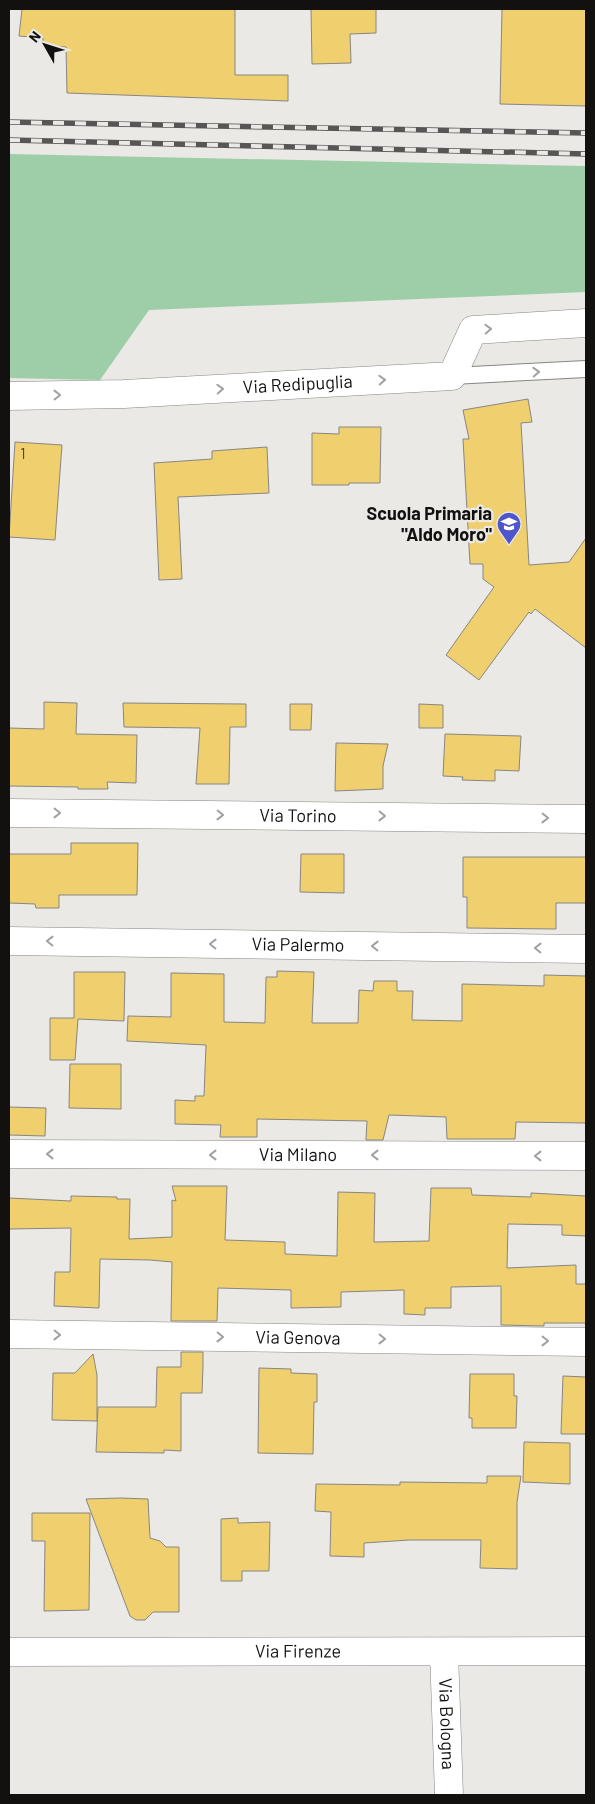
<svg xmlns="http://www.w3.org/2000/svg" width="595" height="1804" font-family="Barlow,sans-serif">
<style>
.green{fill:#9ecea7}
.building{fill:#f0cf6f;stroke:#878682}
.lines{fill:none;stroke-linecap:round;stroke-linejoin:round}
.service-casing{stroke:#878683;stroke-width:18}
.minor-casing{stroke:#878683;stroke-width:29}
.tertiary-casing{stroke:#878683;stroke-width:29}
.service{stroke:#fff;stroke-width:16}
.minor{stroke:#fff;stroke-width:28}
.tertiary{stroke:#fff;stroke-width:28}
.rail-casing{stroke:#575654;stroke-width:5.5}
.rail{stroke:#eae9e5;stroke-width:4;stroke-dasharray:11;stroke-linecap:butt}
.oneway{stroke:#a0a09f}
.labels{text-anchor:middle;stroke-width:4.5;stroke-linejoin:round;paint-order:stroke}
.number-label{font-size:15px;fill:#4a4028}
.street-label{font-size:18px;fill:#121110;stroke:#eae9e5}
.poi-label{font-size:18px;font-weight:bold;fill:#121110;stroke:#eae9e5;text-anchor:end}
</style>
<rect width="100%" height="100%" fill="#eae9e5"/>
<path class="green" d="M9,154L586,166V292L149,310L100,380L9,378Z"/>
<g class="building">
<path d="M22,9H235V75H288V101L67,93L66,47L43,45V38L19,36Z"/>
<path d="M311,9H376V33L350,34L351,63L312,64Z"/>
<path d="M502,9H586V106L500,104Z"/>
<path d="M528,399L532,422L521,423L529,565L569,562L586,538V648L535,609L531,614L529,612L479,680L446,655L494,587L483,579V564H470L463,439H469L463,410Z"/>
<path d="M339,427H381L380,483H349V485H312V433L339,434Z"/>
<path d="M15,442L62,445L55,540L9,537Z"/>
<path d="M267,447L269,493L178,497L182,579L159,580L154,463L212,459V451Z"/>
<path d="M44,702L77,703L76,734L137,735L136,783L107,782L108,789H78V787L9,786V728L44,729Z"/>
<path d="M123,703L246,704V727H230L229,784H196L200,728L124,727Z"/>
<path d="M290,704H312L311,730H290Z"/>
<path d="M419,704L443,705V728H419Z"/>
<path d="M445,734L521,736L519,771L495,770V781L462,780L463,777L443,776Z"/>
<path d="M336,743L388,744L383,766V789L335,791Z"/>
<path d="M71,843H138L137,895H59V908H36L35,904L9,903V854H71Z"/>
<path d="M301,854H344V893L300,892Z"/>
<path d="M463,857H586V903H556V929L467,928V897H463Z"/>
<path d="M277,971L314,972L312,1023H358L359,990L373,991L374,981H397V991H413L412,1020L462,1021V984L544,986V975L586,976V1123L516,1122L515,1139H447L446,1117L389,1115L383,1140H366L367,1121L257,1119V1137H220L221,1125L175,1124V1100L195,1101V1096H204L206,1045L127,1041L128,1016L171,1017V973L224,974V1022L265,1023L266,977H277Z"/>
<path d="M74,972H125L124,1021L78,1019L75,1060H50V1018H74Z"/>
<path d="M70,1064H121V1109L69,1108Z"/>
<path d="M9,1107L46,1108L45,1136L9,1135Z"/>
<path d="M172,1186H227L225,1240L285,1242V1254L337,1256L338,1192L375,1193L374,1242L429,1241L431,1188H471L472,1195L531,1197V1193L586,1196V1236L562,1235V1225L508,1224L507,1268L576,1265V1284H586V1323H544V1326L501,1325V1286L451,1287V1308H425V1315L404,1314V1290L341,1292V1307L291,1308V1290L218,1288L217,1321H171L172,1262L150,1260L100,1259L99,1308L54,1306L55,1272H70L71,1228L9,1229V1198L71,1201V1196L117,1197V1199H130L129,1239L172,1237V1200L176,1201Z"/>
<path d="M181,1352H203V1366L202,1393H181V1451L164,1450V1453L96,1452L98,1407H156L157,1367H181Z"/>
<path d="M93,1354L97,1375V1421L52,1420L53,1373H75Z"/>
<path d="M259,1368L291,1369V1373L317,1374V1402H314L313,1454L258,1453Z"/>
<path d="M470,1374H514V1396H517L516,1428H472V1418H469Z"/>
<path d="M563,1376L586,1377V1434H561Z"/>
<path d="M524,1442L570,1443V1484L523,1482Z"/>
<path d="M487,1476H521L517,1502V1569L480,1568L481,1540H409L364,1543V1557L330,1556L331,1512L315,1511L316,1484L400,1485V1482L487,1483Z"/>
<path d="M121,1498L148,1499L150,1538L160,1541L166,1547H179V1612H153L145,1620H136L130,1616L86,1499Z"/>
<path d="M32,1513H90L89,1610L44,1611L45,1541H32Z"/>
<path d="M238,1518V1523L270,1522L269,1571H242V1581H221V1519Z"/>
</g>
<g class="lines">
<defs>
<path id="service" d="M452,376L586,369"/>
<g id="minor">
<path id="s1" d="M9,396L124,394L452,376L473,330L586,323"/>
<path id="s2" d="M9,813L586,819"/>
<path id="s3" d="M9,941L586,949"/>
<path id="s4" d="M9,1154L586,1156"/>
<path id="s5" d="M9,1334L586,1342"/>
<path id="s6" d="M444,1652L449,1795"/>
</g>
<g id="tertiary">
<path id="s7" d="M9,1652L586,1651"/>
</g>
</defs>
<use href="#service" class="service-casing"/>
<use href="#minor" class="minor-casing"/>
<use href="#tertiary" class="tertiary-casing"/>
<use href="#service" class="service"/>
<use href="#minor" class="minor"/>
<use href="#tertiary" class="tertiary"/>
<defs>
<g id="rail">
<path d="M9,122L586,133"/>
<path d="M9,140L586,154"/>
</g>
</defs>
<use href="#rail" class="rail-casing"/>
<use href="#rail" class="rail"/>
</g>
<defs><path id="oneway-chevron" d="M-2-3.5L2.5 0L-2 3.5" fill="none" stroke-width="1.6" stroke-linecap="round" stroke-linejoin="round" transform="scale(1.25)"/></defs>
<g class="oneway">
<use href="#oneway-chevron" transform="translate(488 329) rotate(-3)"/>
<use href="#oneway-chevron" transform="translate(536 372) rotate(-3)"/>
<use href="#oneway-chevron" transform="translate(382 380) rotate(-3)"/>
<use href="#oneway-chevron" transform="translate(220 389) rotate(-3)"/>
<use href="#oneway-chevron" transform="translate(57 395) rotate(-1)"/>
<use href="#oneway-chevron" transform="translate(57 813) rotate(1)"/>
<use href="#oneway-chevron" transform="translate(220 815) rotate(1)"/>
<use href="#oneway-chevron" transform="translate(382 816) rotate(1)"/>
<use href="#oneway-chevron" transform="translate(545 818) rotate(1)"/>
<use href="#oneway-chevron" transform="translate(50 941) rotate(-179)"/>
<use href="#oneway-chevron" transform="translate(213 944) rotate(-179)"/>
<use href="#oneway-chevron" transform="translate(375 946) rotate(-179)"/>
<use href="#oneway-chevron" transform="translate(538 948) rotate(-179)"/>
<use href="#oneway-chevron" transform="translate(50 1154) rotate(-180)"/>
<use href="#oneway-chevron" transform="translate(213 1155) rotate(-180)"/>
<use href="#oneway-chevron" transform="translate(375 1155) rotate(-180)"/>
<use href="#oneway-chevron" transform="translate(538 1156) rotate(-180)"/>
<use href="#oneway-chevron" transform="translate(57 1335) rotate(1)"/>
<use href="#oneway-chevron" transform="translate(220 1337) rotate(1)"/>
<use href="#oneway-chevron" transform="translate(382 1339) rotate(1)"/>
<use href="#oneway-chevron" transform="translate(545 1341) rotate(1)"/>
</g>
<defs>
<symbol id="school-pin" viewBox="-11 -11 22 30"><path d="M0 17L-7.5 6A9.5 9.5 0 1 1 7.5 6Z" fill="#4f55cb" stroke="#eae9e5"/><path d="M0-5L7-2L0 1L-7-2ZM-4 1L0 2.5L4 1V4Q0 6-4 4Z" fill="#fff"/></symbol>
</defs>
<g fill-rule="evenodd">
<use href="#school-pin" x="495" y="510" width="28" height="38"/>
</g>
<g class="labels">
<g class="number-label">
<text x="23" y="459">1</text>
</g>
<g class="street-label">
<text dy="6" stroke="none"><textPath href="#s1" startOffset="289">Via Redipuglia</textPath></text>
<text dy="6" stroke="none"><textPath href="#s2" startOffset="289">Via Torino</textPath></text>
<text dy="6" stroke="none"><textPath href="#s3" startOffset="289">Via Palermo</textPath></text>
<text dy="6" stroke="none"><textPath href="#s4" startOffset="289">Via Milano</textPath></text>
<text dy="6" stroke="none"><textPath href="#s5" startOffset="289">Via Genova</textPath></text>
<text dy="6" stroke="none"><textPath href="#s7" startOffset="289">Via Firenze</textPath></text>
<text dy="6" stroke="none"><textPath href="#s6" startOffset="72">Via Bologna</textPath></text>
</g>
<g class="poi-label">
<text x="492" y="520">Scuola Primaria<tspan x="492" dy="21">"Aldo Moro"</tspan></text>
</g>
</g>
<rect width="595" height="1804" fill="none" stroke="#121110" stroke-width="20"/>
<g transform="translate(45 45) rotate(309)" stroke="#eae9e5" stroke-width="4" paint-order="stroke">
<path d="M0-4L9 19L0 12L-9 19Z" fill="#121110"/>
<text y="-8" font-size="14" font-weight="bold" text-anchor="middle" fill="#121110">N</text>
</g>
</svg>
